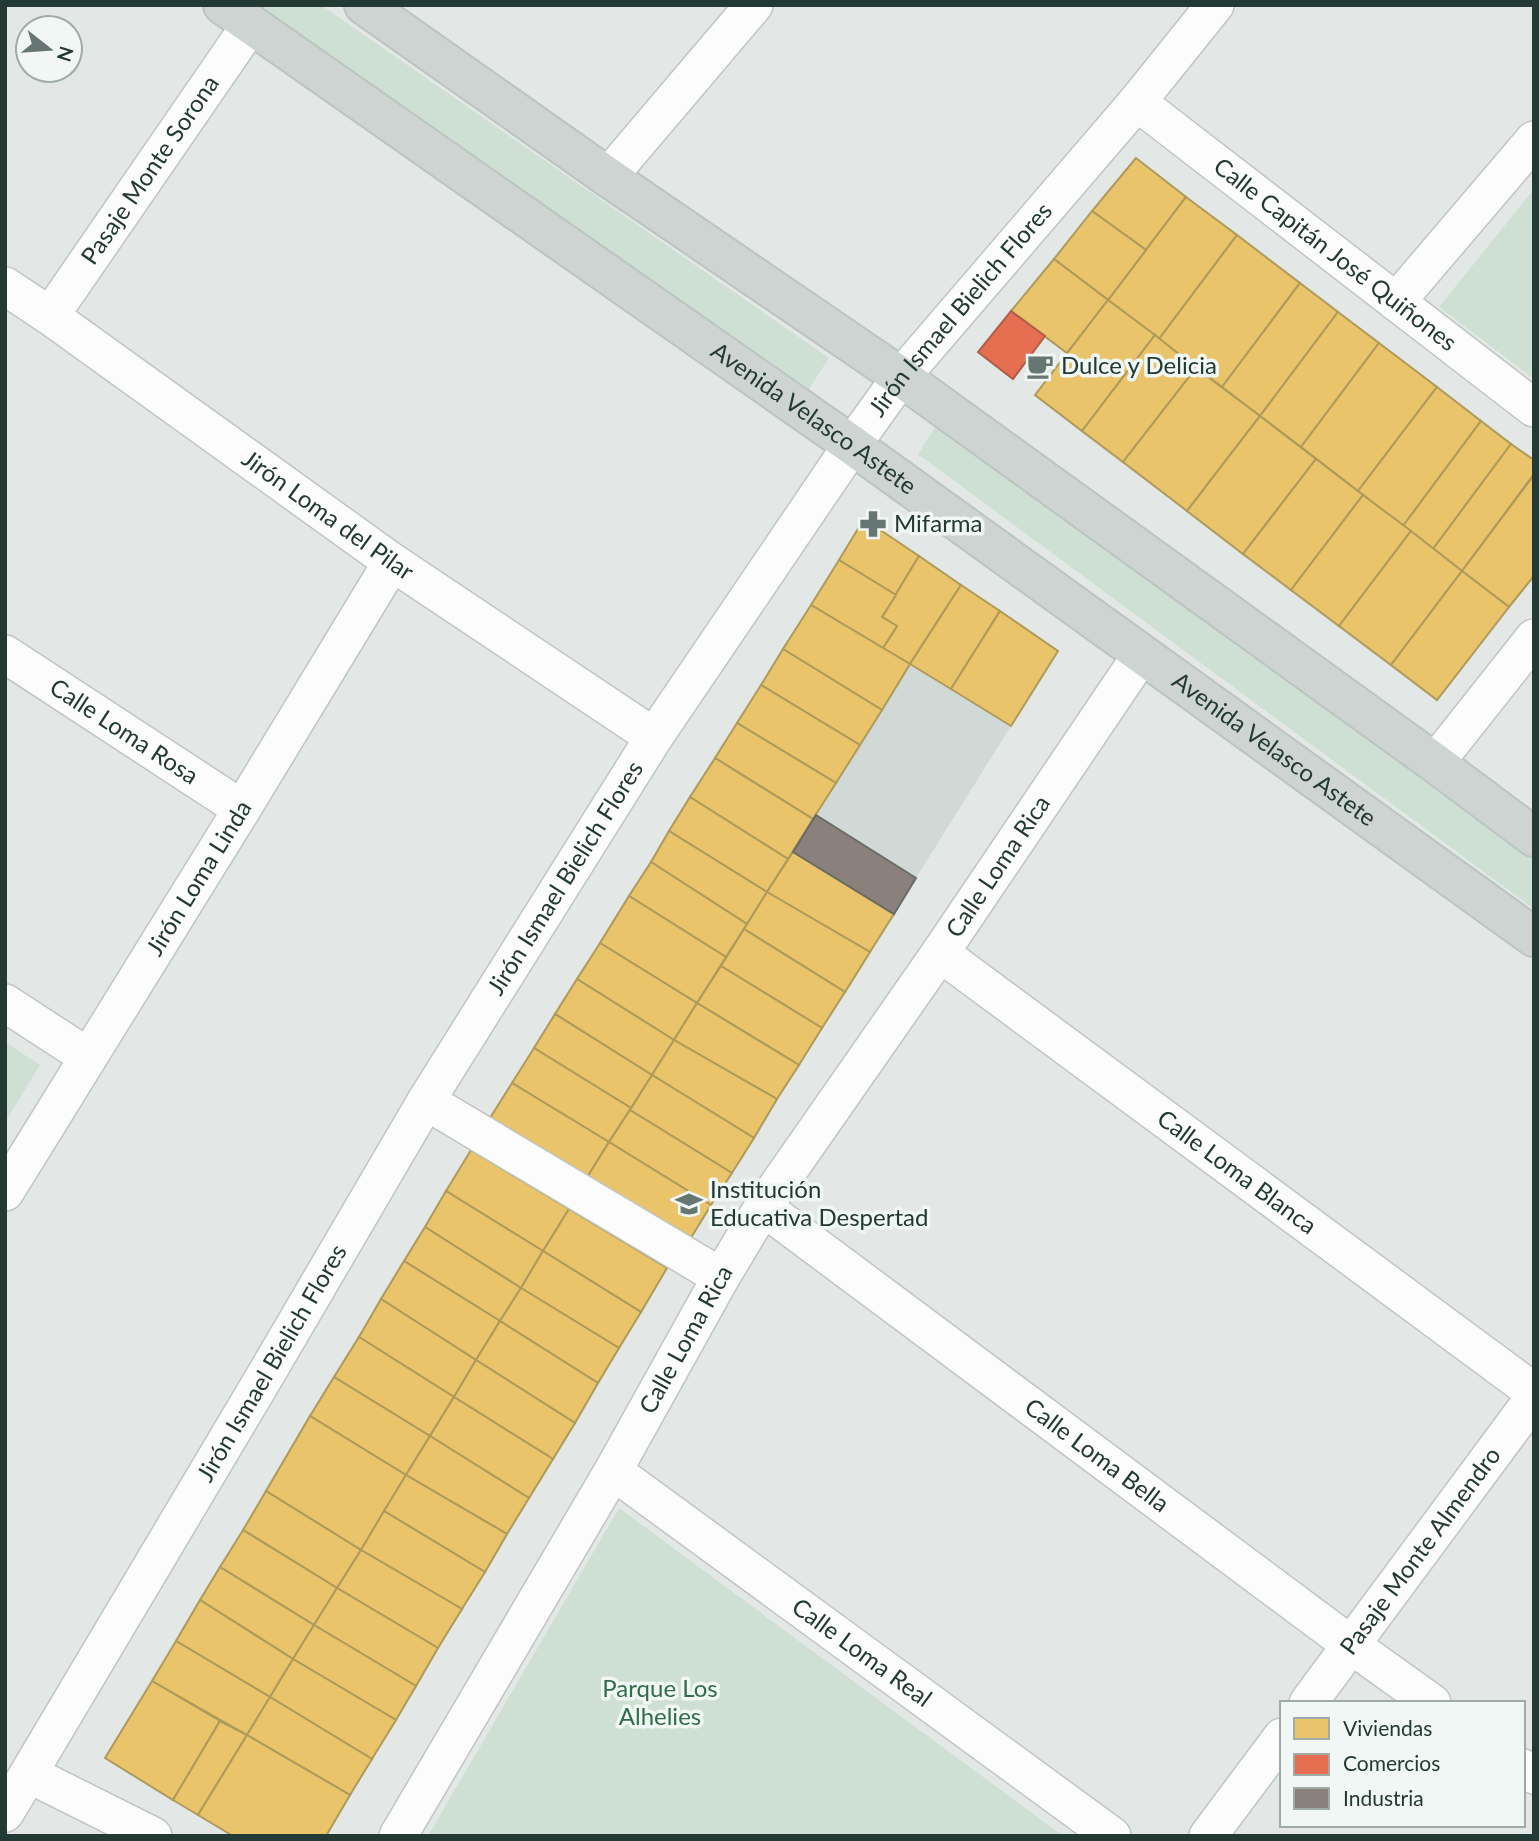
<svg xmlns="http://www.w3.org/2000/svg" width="1539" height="1841" font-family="Lato,sans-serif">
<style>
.built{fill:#d1d9d6}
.green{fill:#cee0d4}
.homes{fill:#e9c46a;stroke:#ae9a5a;stroke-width:2}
.shops{fill:#e76f51;stroke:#ac5f48;stroke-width:2}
.industry{fill:#8a817c;stroke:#6b6b66;stroke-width:2}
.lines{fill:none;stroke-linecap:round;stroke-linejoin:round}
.minor-casing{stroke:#c0c5c3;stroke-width:40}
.major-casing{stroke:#bcc4c2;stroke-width:42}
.minor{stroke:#fbfcfb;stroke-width:37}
.major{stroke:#ced4d2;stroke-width:38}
.labels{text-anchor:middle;stroke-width:7;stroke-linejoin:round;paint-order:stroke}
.street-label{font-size:24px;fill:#233934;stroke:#f1f7f4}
.poi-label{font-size:24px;fill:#233934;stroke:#f1f7f4;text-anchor:start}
.park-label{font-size:24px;fill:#316d4b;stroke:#f1f7f4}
</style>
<rect width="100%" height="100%" fill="#e3e8e6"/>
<path class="built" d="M910,664L1011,726L916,878L816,815Z"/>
<g class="green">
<path d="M255,5H321L829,358L809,389Z"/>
<path d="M1534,189V379L1439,307Z"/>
<path d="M936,426L1534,859V909L918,454Z"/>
<path d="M5,1042L40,1065L5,1122Z"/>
<path d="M619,1508L1063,1836H428Z"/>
</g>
<g class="homes">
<path d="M1136,158L1186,197L1146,250L1092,211Z"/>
<path d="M1186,197L1237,235L1159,339L1108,300Z"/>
<path d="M1092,211L1146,250L1108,300L1054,259Z"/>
<path d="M1237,235L1300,283L1222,387L1159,339Z"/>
<path d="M1054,259L1108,300L1067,353L1011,311Z"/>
<path d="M1300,283L1338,312L1260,416L1222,387Z"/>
<path d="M1108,300L1155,335L1082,431L1035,395Z"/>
<path d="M1338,312L1379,343L1301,447L1260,416Z"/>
<path d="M1155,335L1196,368L1123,462L1082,431Z"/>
<path d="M1379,343L1437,387L1358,491L1301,447Z"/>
<path d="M1196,368L1260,416L1187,511L1123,462Z"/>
<path d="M1437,387L1481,421L1403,526L1358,491Z"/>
<path d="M1260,416L1316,459L1243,554L1187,511Z"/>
<path d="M1481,421L1511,444L1433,549L1403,526Z"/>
<path d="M1511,444L1534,460V474L1462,571L1433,549Z"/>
<path d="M1316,459L1363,495L1291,590L1243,554Z"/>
<path d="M1534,475V576L1509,607L1462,571Z"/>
<path d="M1363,495L1411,531L1339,626L1291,590Z"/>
<path d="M864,519L919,556L896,595L839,560Z"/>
<path d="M1411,531L1462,571L1391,665L1339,626Z"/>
<path d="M919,556L961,585L910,664L883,648L897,626L882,617Z"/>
<path d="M839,560L896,595L882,617L897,626L883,648L811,605Z"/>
<path d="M1462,571L1509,607L1437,700L1391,665Z"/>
<path d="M961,585L1000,611L951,689L910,664Z"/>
<path d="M811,605L910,664L882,710L783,649Z"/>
<path d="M1000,611L1058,651L1011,726L951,689Z"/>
<path d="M783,649L882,710L860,745L761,685Z"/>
<path d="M761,685L860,745L836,783L737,723Z"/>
<path d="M737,723L836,783L813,819L715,758Z"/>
<path d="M715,758L813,819L788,859L690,797Z"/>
<path d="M690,797L788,859L767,892L669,831Z"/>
<path d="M669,831L767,892L747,924L651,862Z"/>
<path d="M793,852L894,914L870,952L767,892Z"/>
<path d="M651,862L747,924L726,957L629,896Z"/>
<path d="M767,892L870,952L845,992L744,929Z"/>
<path d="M629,896L726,957L697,1003L600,943Z"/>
<path d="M744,929L845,992L822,1028L721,966Z"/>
<path d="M600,943L697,1003L674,1040L577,979Z"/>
<path d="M721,966L822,1028L799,1065L697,1003Z"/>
<path d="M577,979L674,1040L652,1075L555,1014Z"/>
<path d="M697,1003L799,1065L777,1099L674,1040Z"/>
<path d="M555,1014L652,1075L631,1108L534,1048Z"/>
<path d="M674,1040L777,1099L754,1138L652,1075Z"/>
<path d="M534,1048L631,1108L609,1142L512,1083Z"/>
<path d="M652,1075L754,1138L732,1173L630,1110Z"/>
<path d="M512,1083L609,1142L583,1184L485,1126Z"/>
<path d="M630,1110L732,1173L711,1205L609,1142Z"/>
<path d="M609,1142L711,1205L686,1246L583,1184Z"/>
<path d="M471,1150L569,1209L543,1251L446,1191Z"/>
<path d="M446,1191L543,1251L521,1288L425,1227Z"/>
<path d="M569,1209L667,1268L641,1312L543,1251Z"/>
<path d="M425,1227L521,1288L500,1321L404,1261Z"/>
<path d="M543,1251L641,1312L619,1348L521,1288Z"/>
<path d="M404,1261L500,1321L476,1360L381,1299Z"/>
<path d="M521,1288L619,1348L598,1383L500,1321Z"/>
<path d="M381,1299L476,1360L454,1397L359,1337Z"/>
<path d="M500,1321L598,1383L575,1423L476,1360Z"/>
<path d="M359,1337L454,1397L430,1436L334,1377Z"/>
<path d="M476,1360L575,1423L553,1459L454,1397Z"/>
<path d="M334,1377L430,1436L406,1475L310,1416Z"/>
<path d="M454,1397L553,1459L529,1498L430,1436Z"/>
<path d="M310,1416L406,1475L361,1550L266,1491Z"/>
<path d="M430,1436L529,1498L507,1534L406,1475Z"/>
<path d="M406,1475L507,1534L485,1572L384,1511Z"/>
<path d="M266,1491L361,1550L337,1588L243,1530Z"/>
<path d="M384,1511L485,1572L462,1609L361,1550Z"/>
<path d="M243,1530L337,1588L314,1625L220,1567Z"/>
<path d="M361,1550L462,1609L438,1648L337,1588Z"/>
<path d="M220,1567L314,1625L293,1659L200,1600Z"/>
<path d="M337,1588L438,1648L416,1686L314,1625Z"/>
<path d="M200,1600L293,1659L270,1697L176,1641Z"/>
<path d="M314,1625L416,1686L396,1720L293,1659Z"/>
<path d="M176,1641L270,1697L247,1735L152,1681Z"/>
<path d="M293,1659L396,1720L372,1759L270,1697Z"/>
<path d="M152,1681L220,1721L173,1800L105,1758Z"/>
<path d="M270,1697L372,1759L350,1795L247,1735Z"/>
<path d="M220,1721L247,1735L198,1815L173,1800Z"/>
<path d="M247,1735L350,1795L326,1836H233L198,1815Z"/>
</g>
<path class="shops" d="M1011,311L1045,336L1013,379L978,352Z"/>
<path class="industry" d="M816,815L916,878L894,914L793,852Z"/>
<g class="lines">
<defs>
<g id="minor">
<path id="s1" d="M1137,102L1534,408"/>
<path d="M608,177L754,5"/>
<path id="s2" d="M5,286L50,316L392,562L654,737"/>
<path d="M1396,302L1534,140"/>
<path id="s3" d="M50,316L251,24"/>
<path id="s4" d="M5,654L242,809"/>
<path d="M1435,763L1534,638"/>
<path id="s5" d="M940,953L1534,1392"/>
<path d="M5,1003L88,1057"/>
<path d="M426,1101L721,1277"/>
<path id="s6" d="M5,1192L242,809L392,562"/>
<path id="s7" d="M763,1207L1351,1645L1432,1703"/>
<path id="s8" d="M613,1471L1112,1836"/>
<path id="s9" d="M1308,1703L1534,1398"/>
<path d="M1523,1768L1534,1775"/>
<path d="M29,1774L153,1836"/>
<path id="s10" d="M5,1813L262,1381L426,1101L654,737L852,445L901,377L1137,102L1215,5"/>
<path id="s11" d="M398,1836L613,1471L721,1277L763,1207L940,953L1142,654"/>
<path d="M1208,1836L1282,1737"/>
</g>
<g id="major">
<path id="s12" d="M223,5L852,445L1534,937"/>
<path d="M364,5L608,177L901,377L1435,763L1534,837"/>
</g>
</defs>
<use href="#minor" class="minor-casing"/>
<use href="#major" class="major-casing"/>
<use href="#minor" class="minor"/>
<use href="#major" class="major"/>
</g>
<defs>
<symbol id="cafe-bare" viewBox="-9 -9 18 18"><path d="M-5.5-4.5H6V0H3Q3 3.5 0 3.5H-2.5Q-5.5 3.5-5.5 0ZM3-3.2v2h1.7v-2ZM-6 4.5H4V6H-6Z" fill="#667672" stroke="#f1f7f4" stroke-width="2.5" paint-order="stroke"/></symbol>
<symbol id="pharmacy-bare" viewBox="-9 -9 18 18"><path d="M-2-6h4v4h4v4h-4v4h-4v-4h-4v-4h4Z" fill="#667672" stroke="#f1f7f4" stroke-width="2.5" paint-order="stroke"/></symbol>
<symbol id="school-bare" viewBox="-9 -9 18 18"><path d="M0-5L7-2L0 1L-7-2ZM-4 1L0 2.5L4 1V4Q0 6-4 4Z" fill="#667672" stroke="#f1f7f4" stroke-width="2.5" paint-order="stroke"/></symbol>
</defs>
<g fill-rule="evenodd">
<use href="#cafe-bare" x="1021" y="347" width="38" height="38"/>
<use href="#pharmacy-bare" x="854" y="505" width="38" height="38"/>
<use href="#school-bare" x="670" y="1185" width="38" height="38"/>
</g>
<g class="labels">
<g class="street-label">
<text dy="8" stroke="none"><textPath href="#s3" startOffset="177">Pasaje Monte Sorona</textPath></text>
<text dy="8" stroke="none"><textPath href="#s1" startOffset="250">Calle Capitán José Quiñones</textPath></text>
<text dy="8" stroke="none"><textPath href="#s10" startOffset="1783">Jirón Ismael Bielich Flores</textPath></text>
<text dy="8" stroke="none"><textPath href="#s12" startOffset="721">Avenida Velasco Astete</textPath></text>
<text dy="8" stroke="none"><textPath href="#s2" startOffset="396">Jirón Loma del Pilar</textPath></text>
<text dy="8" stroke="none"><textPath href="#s4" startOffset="142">Calle Loma Rosa</textPath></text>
<text dy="8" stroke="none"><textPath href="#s12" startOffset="1288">Avenida Velasco Astete</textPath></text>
<text dy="8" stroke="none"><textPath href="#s11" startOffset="1141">Calle Loma Rica</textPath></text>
<text dy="8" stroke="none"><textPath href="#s6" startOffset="369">Jirón Loma Linda</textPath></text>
<text dy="8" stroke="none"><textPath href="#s10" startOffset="1090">Jirón Ismael Bielich Flores</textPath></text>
<text dy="8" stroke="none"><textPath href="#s5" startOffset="369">Calle Loma Blanca</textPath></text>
<text dy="8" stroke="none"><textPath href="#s11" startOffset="574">Calle Loma Rica</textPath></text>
<text dy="8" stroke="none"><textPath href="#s10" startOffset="523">Jirón Ismael Bielich Flores</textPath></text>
<text dy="8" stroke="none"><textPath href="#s7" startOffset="416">Calle Loma Bella</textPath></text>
<text dy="8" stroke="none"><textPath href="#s9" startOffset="189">Pasaje Monte Almendro</textPath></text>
<text dy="8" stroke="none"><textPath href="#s8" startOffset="308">Calle Loma Real</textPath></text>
</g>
<g class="poi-label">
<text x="1061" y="374">Dulce y Delicia</text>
<text x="894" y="532">Mifarma</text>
<text x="710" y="1198">Institución<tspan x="710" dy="28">Educativa Despertad</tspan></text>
</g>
<g class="park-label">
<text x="660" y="1697">Parque Los<tspan x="660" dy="28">Alhelies</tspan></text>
</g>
</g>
<rect width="1539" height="1841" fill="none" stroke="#233934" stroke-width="14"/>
<rect x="1280" y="1701" width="245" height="126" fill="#f1f7f4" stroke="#9faba7" stroke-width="2"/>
<rect x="1294" y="1718" width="35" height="21" fill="#e9c46a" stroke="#9faba7" stroke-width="2"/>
<text x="1343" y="1736" font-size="21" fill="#233934">Viviendas</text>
<rect x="1294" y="1754" width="35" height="21" fill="#e76f51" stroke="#9faba7" stroke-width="2"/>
<text x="1343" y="1771" font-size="21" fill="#233934">Comercios</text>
<rect x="1294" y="1788" width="35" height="21" fill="#8a817c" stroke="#9faba7" stroke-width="2"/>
<text x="1343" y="1806" font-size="21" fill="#233934">Industria</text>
<g transform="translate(49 49) rotate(107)"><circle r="33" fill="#f1f7f4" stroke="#9faba7" stroke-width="2"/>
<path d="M0-5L12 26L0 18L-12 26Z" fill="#667672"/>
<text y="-10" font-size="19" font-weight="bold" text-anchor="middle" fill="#233934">N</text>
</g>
</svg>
